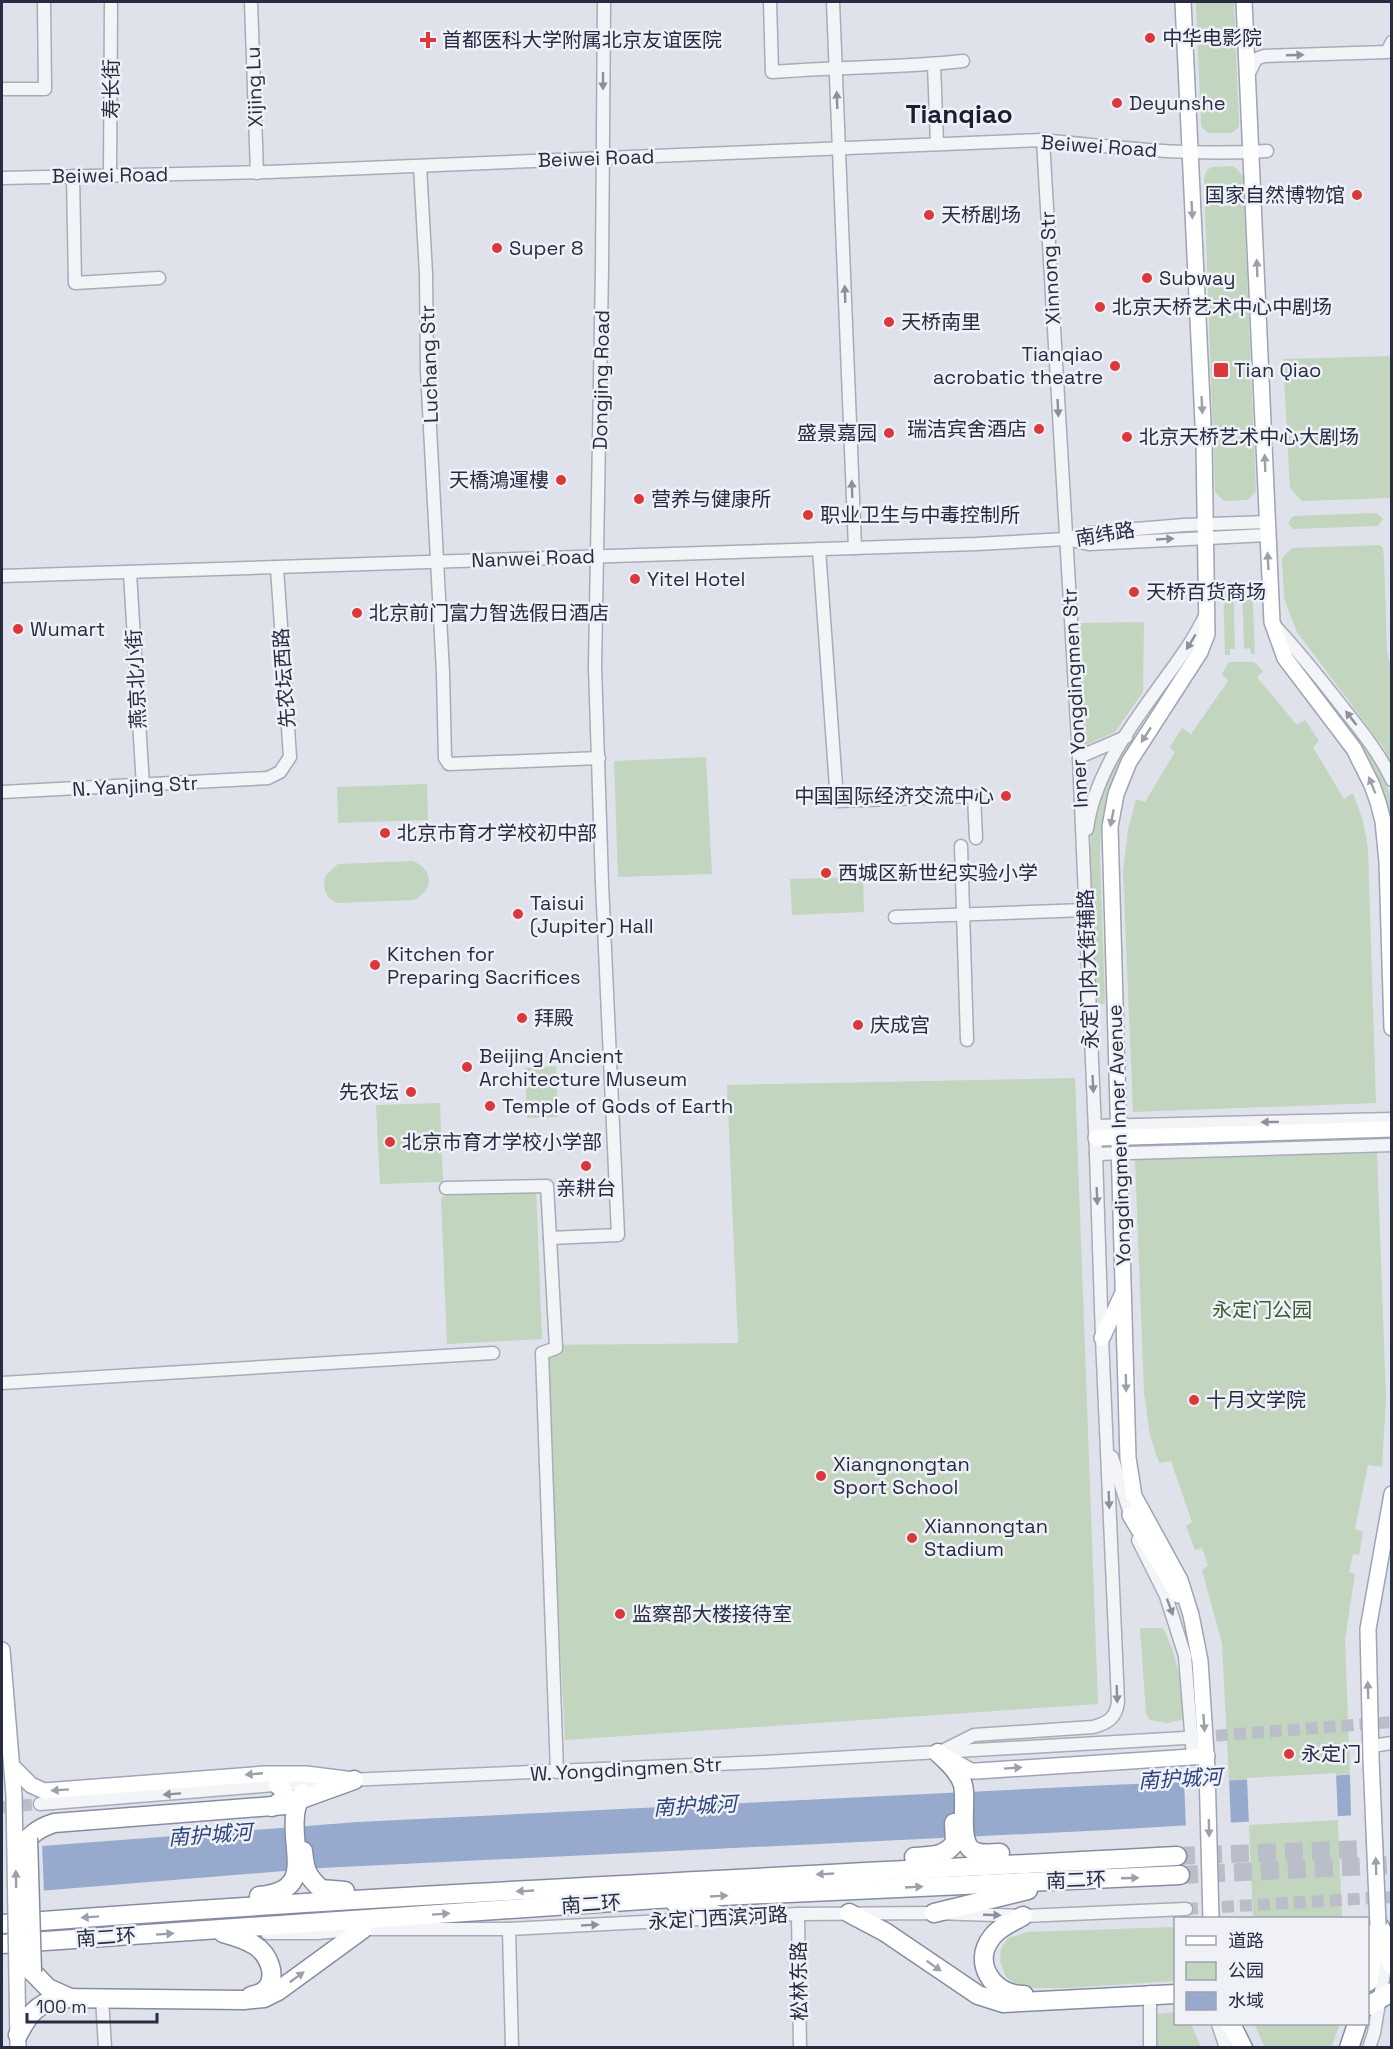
<svg xmlns="http://www.w3.org/2000/svg" width="1393" height="2049" font-family="'Space Grotesk','Noto Sans SC',sans-serif">
<style>
.green{fill:#c2d5bf}
.water{fill:#97aacd}
.pier{fill:#dfe2ea}
.lines{fill:none;stroke-linecap:round;stroke-linejoin:round}
.minor-tunnel{stroke:#babec9;stroke-width:12;stroke-dasharray:12 6;stroke-linecap:butt}
.highway-tunnel{stroke:#babec9;stroke-width:18;stroke-dasharray:18 9;stroke-linecap:butt}
.minor-casing{stroke:#a8acb8;stroke-width:15}
.major-casing{stroke:#9da4b7;stroke-width:18}
.highway-casing{stroke:#858da2;stroke-width:21}
.minor{stroke:#f2f4f8;stroke-width:12}
.major{stroke:#fff;stroke-width:15}
.highway{stroke:#fff;stroke-width:18}
.major-bridge-casing{stroke:#9da4b7;stroke-width:18;stroke-linecap:butt}
.highway-bridge-casing{stroke:#858da2;stroke-width:21;stroke-linecap:butt}
.major-bridge{stroke:#fff;stroke-width:15}
.highway-bridge{stroke:#fff;stroke-width:18}
.oneway{fill:#8c909e}
.oneway2{fill:#9da0aa}
.poi-dot{fill:#db383b;stroke:#eff1f7;stroke-width:2}
.labels{text-anchor:middle;stroke-width:5;stroke-linejoin:round;paint-order:stroke}
.poi-label{font-size:20px;fill:#262d43;stroke:#eff1f7;text-anchor:start}
.street-label{font-size:20px;fill:#262d43;stroke:#eff1f7}
.park-label{font-size:20px;fill:#356032;stroke:#eff1f7}
.water-label{font-size:21px;font-style:italic;fill:#2c457b;stroke:#eff1f7}
.district-label{font-size:26px;font-weight:bold;fill:#191e33;stroke:#eff1f7}
</style>
<rect width="100%" height="100%" fill="#dfe2ea"/>
<g class="green">
<path d="M1196,2H1234L1239,123L1238,128L1232,133H1208L1201,126Z"/>
<path d="M1232,166L1237,169L1243,177L1256,491L1248,500L1224,501L1215,492L1204,178L1207,170L1212,167Z"/>
<path d="M1391,356V498L1302,501L1290,488L1283,359Z"/>
<path d="M1377,513L1383,519L1378,526L1293,529L1288,523L1293,516Z"/>
<path d="M1380,545L1383,548L1384,559L1387,652L1392,671L1391,764L1384,748L1297,632L1284,598L1282,558L1292,548Z"/>
<path d="M1233,581L1235,649H1230V655H1225L1223,582Z"/>
<path d="M1242,582H1252L1255,654H1251L1250,648L1244,649Z"/>
<path d="M1144,622L1143,692L1115,732L1086,745L1080,623Z"/>
<path d="M1229,662H1254L1263,671L1257,677L1297,725L1305,720L1319,741L1313,747L1344,799L1353,793L1363,821L1368,849L1376,1103L1133,1112L1123,872L1128,830L1136,799L1145,802L1175,752L1170,747L1182,728L1191,734L1228,681L1222,674Z"/>
<path d="M1343,716L1374,758L1391,796V832C1381,785 1370,760 1343,720Z"/>
<path d="M1138,729L1119,769L1101,824L1100,854L1105,1004H1093L1089,862L1091,835L1097,808L1111,771Z"/>
<path d="M706,757L712,874L618,877L614,761Z"/>
<path d="M427,784L428,820L338,823L337,787Z"/>
<path d="M413,861C434,870 434,890 414,900L337,903C325,898 322,886 326,875L338,864Z"/>
<path d="M863,877L864,912L792,915L790,879Z"/>
<path d="M556,1066L558,1117L527,1118L525,1068Z"/>
<path d="M1075,1078L1098,1704L565,1740L545,1345L738,1343L727,1085Z"/>
<path d="M440,1103L443,1182L380,1184L376,1105Z"/>
<path d="M1377,1153L1386,1399L1382,1467L1368,1465L1355,1529L1363,1532L1359,1555L1353,1554L1349,1572L1355,1574L1345,1640L1350,1774L1336,1775L1342,1918H1253L1247,1780H1229L1222,1644L1202,1570L1208,1566L1202,1548L1195,1550L1186,1526L1192,1522L1171,1461L1159,1463L1150,1436L1144,1392L1135,1159Z"/>
<path d="M536,1188L542,1339L447,1344L441,1198L451,1192Z"/>
<path d="M1140,1628H1163L1172,1648L1184,1691L1185,1719L1167,1723L1150,1720L1146,1714Z"/>
<path d="M1175,1927V1981L1069,1988H1021L1006,1977L1000,1961L1001,1948L1008,1938L1028,1932Z"/>
<path d="M1175,2012L1176,2024H1191L1201,2047L1155,2048L1157,2014Z"/>
<path d="M1254,2024H1340L1331,2048L1265,2047Z"/>
</g>
<path class="water" d="M1391,1772V1813L1108,1830L321,1868L2,1894V1849L358,1822L1109,1785L1295,1778Z"/>
<g class="pier">
<path d="M1392,1769V1816L1351,1819L1350,1772Z"/>
<path d="M1336,1773L1338,1820L1249,1825L1247,1778Z"/>
<path d="M1229,1778L1231,1826L1186,1828L1184,1780Z"/>
<path d="M42,1843L44,1893L2,1897V1846Z"/>
</g>
<g class="lines">
<g class="minor-tunnel">
<path d="M1198,1737L1392,1722"/>
<path d="M2,1807L40,1804"/>
<path d="M1186,1909L1392,1897"/>
</g>
<g class="highway-tunnel">
<path d="M1177,1856L1392,1848"/>
<path d="M1180,1875L1392,1865"/>
</g>
<defs>
<g id="minor">
<path d="M251,2L257,173"/>
<path d="M770,2L772,72C835,67 899,68 963,61"/>
<path d="M833,2L855,548"/>
<path d="M934,64L937,144"/>
<path d="M1248,75L1256,59L1264,56L1387,52L1392,42"/>
<path d="M2,89H45L44,2"/>
<path d="M420,166L426,274L427,371L443,673L445,758L449,764L599,758"/>
<path d="M73,176L75,283L159,278"/>
<path d="M110,176L111,2"/>
<path d="M2,178L269,172L1043,140C1117,148 1192,156 1267,151"/>
<path d="M1071,540L1089,544L1267,535"/>
<path d="M819,549L837,801L974,796L976,838"/>
<path d="M130,573L143,786"/>
<path d="M2,576L976,544L1065,539L1089,533L1184,525L1268,522"/>
<path d="M1275,626C1298,651 1319,677 1340,704C1359,728 1379,752 1392,780"/>
<path d="M1079,757L1126,737"/>
<path d="M2,792L268,778L280,772L290,757L277,568"/>
<path d="M1087,829C1096,761 1149,704 1186,649C1194,638 1200,625 1207,613"/>
<path d="M961,846L967,1040"/>
<path d="M895,917L1085,910"/>
<path d="M1095,1126L1392,1119"/>
<path d="M1096,1154L1392,1145"/>
<path d="M446,1188L547,1186L550,1238"/>
<path d="M2,1383L493,1353"/>
<path d="M1112,1457L1133,1523"/>
<path d="M1138,1540L1166,1596L1185,1656L1193,1757"/>
<path d="M1371,1748L1378,1745L1392,1743"/>
<path d="M938,1753L974,1735L1093,1727C1108,1723 1116,1718 1118,1702L1102,1338L1096,1154L1079,757L1043,140"/>
<path d="M557,1772L542,1353L556,1348L550,1238L618,1235L602,883L595,667L602,268L604,2"/>
<path d="M347,1780L765,1762L1185,1738"/>
<path d="M40,1804L323,1781"/>
<path d="M798,1914L800,2048"/>
<path d="M509,1929L512,2048"/>
<path d="M267,1933H317L363,1929H509L798,1914L934,1913L1023,1916L1186,1909"/>
<path d="M102,1998L105,2048"/>
<path d="M1218,2024L1226,2048"/>
<path d="M1150,2048V1992"/>
<path d="M1369,2048L1374,2033L1387,1955"/>
</g>
<g id="major">
<path d="M1183,2L1204,444L1207,634L1200,652L1129,762L1116,794L1110,827L1128,1458L1134,1496L1180,1580L1191,1615L1200,1661L1207,1769"/>
<path d="M1244,2L1272,622L1285,658L1354,749L1372,785L1378,802L1383,821L1387,862L1392,1028"/>
<path d="M1096,1138L1392,1129"/>
<path d="M1102,1338L1122,1295"/>
<path d="M1130,1515L1178,1595"/>
<path d="M2,1650L14,1795"/>
<path d="M946,1757L971,1771H977L1207,1756"/>
<path d="M1371,1758L1368,1629L1392,1494"/>
<path d="M12,1766L31,1785L44,1791L265,1774H306L354,1780"/>
<path d="M17,1979L18,2048"/>
</g>
<g id="highway">
<path d="M938,1753C947,1761 957,1770 962,1782C969,1798 955,1846 976,1852C983,1855 992,1853 1000,1853"/>
<path d="M272,1807C281,1802 291,1794 278,1785"/>
<path d="M19,1851C30,1835 36,1829 54,1823L285,1805L354,1780"/>
<path d="M303,1851C305,1871 307,1876 321,1889L345,1891"/>
<path d="M914,1857C930,1856 946,1857 955,1842L954,1823"/>
<path d="M259,1896C315,1891 291,1853 295,1816C295,1808 299,1800 302,1793"/>
<path d="M676,1904L726,1917"/>
<path d="M849,1913L885,1932L978,1995L1003,2003L1176,1994"/>
<path d="M934,1913L1028,1890"/>
<path d="M1023,1916C1013,1922 999,1927 992,1937C971,1963 994,1996 1024,1995"/>
<path d="M2,1924C393,1894 785,1877 1177,1856"/>
<path d="M1380,1927C1386,1939 1386,1953 1392,1965"/>
<path d="M223,1933C234,1936 245,1939 254,1945C268,1953 279,1977 265,1990C262,1993 255,1995 251,1996"/>
<path d="M2,1944L657,1899L1180,1875"/>
<path d="M21,1960L48,1988L68,1997"/>
<path d="M1368,1982L1378,1925"/>
<path d="M1368,2006L1392,1992"/>
<path d="M1231,2024L1243,2048"/>
<path d="M18,2035C28,2015 37,2004 59,1998L244,2000L264,1998L278,1991L363,1929"/>
<path d="M1349,2048L1357,2024"/>
</g>
</defs>
<use href="#minor" class="minor-casing"/>
<use href="#major" class="major-casing"/>
<use href="#highway" class="highway-casing"/>
<use href="#minor" class="minor"/>
<use href="#major" class="major"/>
<use href="#highway" class="highway"/>
<defs>
<g id="major-bridge">
<path d="M1371,1758L1378,1925"/>
<path d="M1207,1769L1211,1918"/>
<path d="M14,1795L17,1979"/>
</g>
<path id="highway-bridge" d="M28,1838L32,1972"/>
</defs>
<use href="#major-bridge" class="major-bridge-casing"/>
<use href="#highway-bridge" class="highway-bridge-casing"/>
<use href="#major-bridge" class="major-bridge"/>
<use href="#highway-bridge" class="highway-bridge"/>
</g>
<defs><path id="oneway-solid" d="M-6-.8H1V-3.2L6.5 0L1 3.2V.8H-6Z" transform="scale(1.5)"/></defs>
<g class="oneway">
<use href="#oneway-solid" transform="translate(1295 55) rotate(-2)"/>
<use href="#oneway-solid" transform="translate(603 81) rotate(90)"/>
<use href="#oneway-solid" transform="translate(837 100) rotate(-92)"/>
<use href="#oneway-solid" transform="translate(845 294) rotate(-92)"/>
<use href="#oneway-solid" transform="translate(1058 408) rotate(87)"/>
<use href="#oneway-solid" transform="translate(852 489) rotate(-92)"/>
<use href="#oneway-solid" transform="translate(1165 539) rotate(-3)"/>
<use href="#oneway-solid" transform="translate(1191 642) rotate(121)"/>
<use href="#oneway-solid" transform="translate(1351 718) rotate(-128)"/>
<use href="#oneway-solid" transform="translate(1093 1084) rotate(87)"/>
<use href="#oneway-solid" transform="translate(1270 1122) rotate(179)"/>
<use href="#oneway-solid" transform="translate(1097 1196) rotate(88)"/>
<use href="#oneway-solid" transform="translate(1109 1500) rotate(88)"/>
<use href="#oneway-solid" transform="translate(1170 1607) rotate(70)"/>
<use href="#oneway-solid" transform="translate(1117 1694) rotate(88)"/>
<use href="#oneway-solid" transform="translate(172 1794) rotate(176)"/>
<use href="#oneway-solid" transform="translate(992 1915) rotate(2)"/>
<use href="#oneway-solid" transform="translate(590 1925) rotate(-3)"/>
</g>
<g class="oneway2">
<use href="#oneway-solid" transform="translate(1192 210) rotate(87)"/>
<use href="#oneway-solid" transform="translate(1257 268) rotate(-92)"/>
<use href="#oneway-solid" transform="translate(1202 405) rotate(87)"/>
<use href="#oneway-solid" transform="translate(1265 463) rotate(-92)"/>
<use href="#oneway-solid" transform="translate(1268 561) rotate(-93)"/>
<use href="#oneway-solid" transform="translate(1146 735) rotate(123)"/>
<use href="#oneway-solid" transform="translate(1372 785) rotate(-112)"/>
<use href="#oneway-solid" transform="translate(1112 818) rotate(101)"/>
<use href="#oneway-solid" transform="translate(1126 1383) rotate(89)"/>
<use href="#oneway-solid" transform="translate(1368 1690) rotate(-92)"/>
<use href="#oneway-solid" transform="translate(1204 1723) rotate(86)"/>
<use href="#oneway-solid" transform="translate(1013 1768) rotate(-4)"/>
<use href="#oneway-solid" transform="translate(254 1774) rotate(175)"/>
<use href="#oneway-solid" transform="translate(60 1790) rotate(176)"/>
<use href="#oneway-solid" transform="translate(1209 1828) rotate(89)"/>
<use href="#oneway-solid" transform="translate(1376 1866) rotate(-92)"/>
<use href="#oneway-solid" transform="translate(825 1874) rotate(177)"/>
<use href="#oneway-solid" transform="translate(1130 1878) rotate(-2)"/>
<use href="#oneway-solid" transform="translate(16 1879) rotate(-91)"/>
<use href="#oneway-solid" transform="translate(914 1887) rotate(-3)"/>
<use href="#oneway-solid" transform="translate(525 1891) rotate(177)"/>
<use href="#oneway-solid" transform="translate(719 1896) rotate(-3)"/>
<use href="#oneway-solid" transform="translate(441 1914) rotate(-4)"/>
<use href="#oneway-solid" transform="translate(90 1917) rotate(176)"/>
<use href="#oneway-solid" transform="translate(165 1934) rotate(-4)"/>
<use href="#oneway-solid" transform="translate(934 1966) rotate(35)"/>
<use href="#oneway-solid" transform="translate(297 1977) rotate(-36)"/>
</g>
<g class="poi-dot">
<circle cx="1150" cy="38" r="6"/>
<path d="M425 31h6v6h6v6h-6v6h-6v-6h-6v-6h6z"/>
<circle cx="1117" cy="103" r="6"/>
<circle cx="1357" cy="195" r="6"/>
<circle cx="929" cy="215" r="6"/>
<circle cx="497" cy="248" r="6"/>
<circle cx="1147" cy="278" r="6"/>
<circle cx="1100" cy="307" r="6"/>
<circle cx="889" cy="322" r="6"/>
<circle cx="1115" cy="366" r="6"/>
<rect x="1213" y="362" width="16" height="16" rx="3"/>
<circle cx="1039" cy="429" r="6"/>
<circle cx="889" cy="433" r="6"/>
<circle cx="1127" cy="437" r="6"/>
<circle cx="561" cy="480" r="6"/>
<circle cx="639" cy="499" r="6"/>
<circle cx="808" cy="515" r="6"/>
<circle cx="635" cy="579" r="6"/>
<circle cx="1134" cy="592" r="6"/>
<circle cx="357" cy="613" r="6"/>
<circle cx="18" cy="629" r="6"/>
<circle cx="1006" cy="796" r="6"/>
<circle cx="385" cy="833" r="6"/>
<circle cx="826" cy="873" r="6"/>
<circle cx="518" cy="914" r="6"/>
<circle cx="375" cy="965" r="6"/>
<circle cx="522" cy="1018" r="6"/>
<circle cx="858" cy="1025" r="6"/>
<circle cx="467" cy="1067" r="6"/>
<circle cx="411" cy="1092" r="6"/>
<circle cx="490" cy="1106" r="6"/>
<circle cx="390" cy="1142" r="6"/>
<circle cx="586" cy="1166" r="6"/>
<circle cx="1194" cy="1400" r="6"/>
<circle cx="821" cy="1476" r="6"/>
<circle cx="912" cy="1538" r="6"/>
<circle cx="620" cy="1614" r="6"/>
<circle cx="1289" cy="1754" r="6"/>
</g>
<g class="labels">
<g class="poi-label">
<text x="1162" y="45">中华电影院</text>
<text x="442" y="47">首都医科大学附属北京友谊医院</text>
<text x="1129" y="110">Deyunshe</text>
<text x="1345" y="202" text-anchor="end">国家自然博物馆</text>
<text x="941" y="222">天桥剧场</text>
<text x="509" y="255">Super 8</text>
<text x="1159" y="285">Subway</text>
<text x="1112" y="314">北京天桥艺术中心中剧场</text>
<text x="901" y="329">天桥南里</text>
<text x="1103" y="361" text-anchor="end">Tianqiao<tspan x="1103" dy="23">acrobatic theatre</tspan></text>
<text x="1234" y="377">Tian Qiao</text>
<text x="1027" y="436" text-anchor="end">瑞洁宾舍酒店</text>
<text x="877" y="440" text-anchor="end">盛景嘉园</text>
<text x="1139" y="444">北京天桥艺术中心大剧场</text>
<text x="549" y="487" text-anchor="end">天橋鴻運樓</text>
<text x="651" y="506">营养与健康所</text>
<text x="820" y="522">职业卫生与中毒控制所</text>
<text x="647" y="586">Yitel Hotel</text>
<text x="1146" y="599">天桥百货商场</text>
<text x="369" y="620">北京前门富力智选假日酒店</text>
<text x="30" y="636">Wumart</text>
<text x="994" y="803" text-anchor="end">中国国际经济交流中心</text>
<text x="397" y="840">北京市育才学校初中部</text>
<text x="838" y="880">西城区新世纪实验小学</text>
<text x="530" y="910">Taisui<tspan x="530" dy="23">(Jupiter) Hall</tspan></text>
<text x="387" y="961">Kitchen for<tspan x="387" dy="23">Preparing Sacrifices</tspan></text>
<text x="534" y="1025">拜殿</text>
<text x="870" y="1032">庆成宫</text>
<text x="479" y="1063">Beijing Ancient<tspan x="479" dy="23">Architecture Museum</tspan></text>
<text x="399" y="1099" text-anchor="end">先农坛</text>
<text x="502" y="1113">Temple of Gods of Earth</text>
<text x="402" y="1149">北京市育才学校小学部</text>
<text x="586" y="1195" text-anchor="middle">亲耕台</text>
<text x="1206" y="1407">十月文学院</text>
<text x="833" y="1471">Xiangnongtan<tspan x="833" dy="23">Sport School</tspan></text>
<text x="924" y="1533">Xiannongtan<tspan x="924" dy="23">Stadium</tspan></text>
<text x="632" y="1621">监察部大楼接待室</text>
<text x="1301" y="1761">永定门</text>
</g>
<g class="street-label">
<text transform="translate(254 87) rotate(-92)" y="7">Xijing Lu</text>
<text transform="translate(111 89) rotate(-90)" y="7">寿长街</text>
<text transform="translate(1099 146) rotate(4)" y="7">Beiwei Road</text>
<text transform="translate(596 158) rotate(-2)" y="7">Beiwei Road</text>
<text transform="translate(110 175) rotate(-1)" y="7">Beiwei Road</text>
<text transform="translate(1050 268) rotate(-93)" y="7">Xinnong Str</text>
<text transform="translate(429 364) rotate(-92)" y="7">Luchang Str</text>
<text transform="translate(601 380) rotate(-89)" y="7">Dongjing Road</text>
<text transform="translate(1105 534) rotate(-9)" y="7">南纬路</text>
<text transform="translate(533 558) rotate(-2)" y="7">Nanwei Road</text>
<text transform="translate(284 678) rotate(-94)" y="7">先农坛西路</text>
<text transform="translate(136 679) rotate(-93)" y="7">燕京北小街</text>
<text transform="translate(1075 698) rotate(-93)" y="7">Inner Yongdingmen Str</text>
<text transform="translate(135 786) rotate(-3)" y="7">N. Yanjing Str</text>
<text transform="translate(1088 969) rotate(-92)" y="7">永定门内大街辅路</text>
<text transform="translate(1119 1135) rotate(-92)" y="7">Yongdingmen Inner Avenue</text>
<text transform="translate(626 1769) rotate(-3)" y="7">W. Yongdingmen Str</text>
<text transform="translate(1076 1880) rotate(-2)" y="7">南二环</text>
<text transform="translate(591 1904) rotate(-4)" y="7">南二环</text>
<text transform="translate(718 1918) rotate(-3)" y="7">永定门西滨河路</text>
<text transform="translate(106 1937) rotate(-4)" y="7">南二环</text>
<text transform="translate(799 1981) rotate(-91)" y="7">松林东路</text>
</g>
<g class="park-label">
<text x="1262" y="1317">永定门公园</text>
</g>
<g class="water-label">
<text transform="translate(1180 1779) rotate(-3)" y="7">南护城河</text>
<text transform="translate(695 1806) rotate(-3)" y="7">南护城河</text>
<text transform="translate(210 1835) rotate(-4)" y="7">南护城河</text>
</g>
<g class="district-label">
<text x="959" y="123">Tianqiao</text>
</g>
</g>
<rect width="1393" height="2049" fill="none" stroke="#262d43" stroke-width="6"/>
<rect x="1174" y="1917" width="195" height="108" fill="#eff1f7" stroke="#9fa3af" stroke-width="1.5"/>
<rect x="1186" y="1936" width="30" height="9" fill="#ffffff" stroke="#9fa3af" stroke-width="1.5"/>
<text x="1228" y="1947" font-size="18" fill="#262d43">道路</text>
<rect x="1186" y="1962" width="30" height="18" fill="#c2d5bf" stroke="#9fa3af" stroke-width="1.5"/>
<text x="1228" y="1977" font-size="18" fill="#262d43">公园</text>
<rect x="1186" y="1992" width="30" height="18" fill="#97aacd" stroke="#9fa3af" stroke-width="1.5"/>
<text x="1228" y="2007" font-size="18" fill="#262d43">水域</text>
<path d="M27 2013v9h130v-9" fill="none" stroke="#262d43" stroke-width="3"/>
<text x="36" y="2013" font-size="18" fill="#262d43" stroke="#eff1f7" stroke-width="4.5" paint-order="stroke">100 m</text>
</svg>
